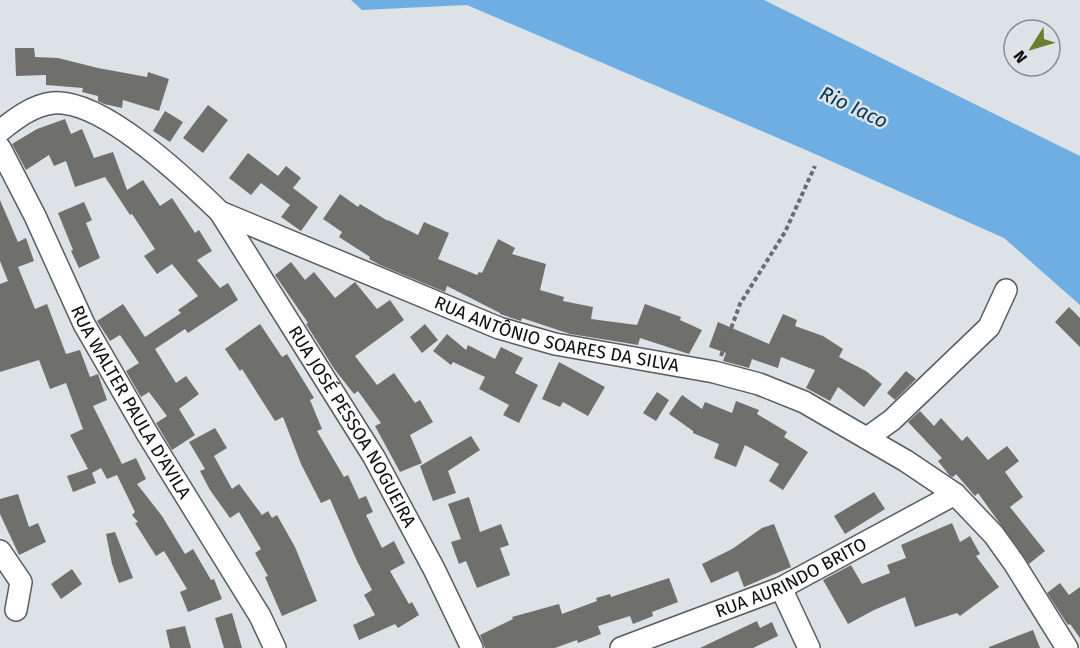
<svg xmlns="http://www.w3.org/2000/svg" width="1080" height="648" font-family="'Fira Sans',sans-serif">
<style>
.water{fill:#6eaee3}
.building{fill:#6f706b}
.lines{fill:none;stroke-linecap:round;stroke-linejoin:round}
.street-casing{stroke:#585c60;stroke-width:24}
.path{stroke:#6b6e71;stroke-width:4;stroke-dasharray:4.5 3;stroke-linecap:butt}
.street{stroke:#fff;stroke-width:21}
.labels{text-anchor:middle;stroke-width:5;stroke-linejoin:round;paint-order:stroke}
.street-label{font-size:18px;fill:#0b0d0e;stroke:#dde2e6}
.water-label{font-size:20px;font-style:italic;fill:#003557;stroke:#dde2e6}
</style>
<rect width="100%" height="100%" fill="#dde2e6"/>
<path class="water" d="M351,0H764L1080,156V305L1004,238L806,150L467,5L362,10Z"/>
<g class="building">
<path d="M15,48H34L35,57L58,58L98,68L147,77L148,72L169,79L159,111L123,100L122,108L104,104L98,101V96L82,92L83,88L46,85V75L16,76Z"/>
<path d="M208,105L228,120L203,153L183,138Z"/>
<path d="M165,111L183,122L170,142L153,131Z"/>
<path d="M65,119L71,134L82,129L94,158L113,152L127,190L143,180L160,206L172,198L195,233L199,230L212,251L197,260L220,288L228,283L238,300L188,333L185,329L155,349L176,383L186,376L199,394L179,409L195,435L172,450L156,423L167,416L149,392L141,397L126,371L139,363L120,335L110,341L97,321L123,304L145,337L181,313L178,310L198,296L172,264L157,274L144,256L155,249L132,214L130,215L105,177L75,187L66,161L54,166L49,155L26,170L12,144L37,129Z"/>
<path d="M248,153L278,176L286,166L301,178L293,188L318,207L301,231L281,217L290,205L261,183L251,195L229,178Z"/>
<path d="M340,194L358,207L360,204L388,221V220L418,235L424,222L449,233L438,259L477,275L479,272L482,273L498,239L515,248L512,254L546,264L540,290L564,297L563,301L593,307L591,319L637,325L645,304L681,317L680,320L702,330L689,354L640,338L638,345L614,341L570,334L522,318L521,321L500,314V313L447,286L445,292L380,265L369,259L370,257L339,237L342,232L323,219Z"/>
<path d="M0,200L18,242L26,238L34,261L18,267L35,309L47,304L66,354L80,350L90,377L98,374L107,400L93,406L122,464L136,458L146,479L137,484L162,516L185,554L193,549L211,580L214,579L222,599L188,612L180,592L187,589L164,551L156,556L135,523L138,522L132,515L135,512L117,475L107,479L101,468L92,473L96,483L73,492L67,476L88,469L70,435L83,429L66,383L50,389L39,360L0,372V284L8,281L0,261Z"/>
<path d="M84,202L92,220L86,223L100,258L79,268L71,251L73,250L58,213Z"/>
<path d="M291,262L305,280L314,272L335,298L355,282L377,309L390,300L404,320L355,356L377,385L394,373L415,403L420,400L433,422L410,435L422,463L400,472L375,426L381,423L358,391L354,394L335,370L306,324L308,323L275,275Z"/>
<path d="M1069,307L1080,318V347L1055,322Z"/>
<path d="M783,314L797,320L795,326L823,336L843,349L839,357L866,371L882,384L864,407L838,387L830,401L806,388L815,370L781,357L778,368L752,359L749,368L723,361L726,353L709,347L718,322L769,344Z"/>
<path d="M260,324L282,357L287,354L314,398L310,400L322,429L317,431L344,477L348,475L359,499L366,496L373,512L366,515L382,548L394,541L405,563L390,571L409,604L412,602L419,615L398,628L395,624L359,640L353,625L375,615L364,595L372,590L357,561L330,499L321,503L301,464L283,417L275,421L242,369L240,371L225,349Z"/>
<path d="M425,324L438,340L422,353L410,337Z"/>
<path d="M447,334L466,350L468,345L495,359L501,347L523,358L515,373L538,385L519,423L503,415L509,405L479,389L485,377L453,362L451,365L433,351Z"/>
<path d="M559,362L605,387L588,416L563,402L560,407L542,399Z"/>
<path d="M906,371L916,379L895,400L887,393Z"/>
<path d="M657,392L669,400L656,421L643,413Z"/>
<path d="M682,395L702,409L705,402L732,413L736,401L759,410L757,414L787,432L784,437L808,452L783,490L769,481L779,464L745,445L736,467L714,458L719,444L693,433V431L669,414Z"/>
<path d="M920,411L934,426L941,418L962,441L967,436L988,460L1007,446L1019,461L1005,472L1023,497L1010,507L1045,551L1029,564L978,493L975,496L956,474L953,477L950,476L938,461L942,458L908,422Z"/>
<path d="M215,428L227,448L214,456L232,489L239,484L262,515L268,511L272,518L277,515L295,547L317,601L282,616L265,577L268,576L255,553L261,549L239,512L230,518L210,490L200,471L205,469L189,442Z"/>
<path d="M471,436L480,450L448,471L456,493L433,501L420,466Z"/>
<path d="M874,492L885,509L845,534L834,516Z"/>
<path d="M18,494L29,527L38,523L46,542L19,555L0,514V499Z"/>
<path d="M469,497L480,532L501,524L509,545L500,548L510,575L477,588L466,561L459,564L451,542L461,539L448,504Z"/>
<path d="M952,523L960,542L970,536L980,554L976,556L999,587L960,616L957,613L915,627L905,597L874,610L848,624L823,580L851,565L862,584L890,573L887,565L906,558L901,545Z"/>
<path d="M774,524L791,567L744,587L738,571L711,583L702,564L732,549L762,528Z"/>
<path d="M115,532L133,578L119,583L112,564L106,534Z"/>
<path d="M72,569L82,584L61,599L51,584Z"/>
<path d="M669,578L678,602L652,612L653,616L633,624L630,616L598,626L601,634L578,643L577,640L555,648H485L480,635L513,619L512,617L559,604L562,614L597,601L596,598L610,594L611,597Z"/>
<path d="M1060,583L1069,595L1080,587V638L1070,624L1068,625L1047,593Z"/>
<path d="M232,613L242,648H224L215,618Z"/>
<path d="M757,621L760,628L772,622L778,636L753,648H700Z"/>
<path d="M185,626L191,648H170L166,630Z"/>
<path d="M1033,630L1040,648H989V647Z"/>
</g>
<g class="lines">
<defs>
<g id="street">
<path id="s1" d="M0,131C15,119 33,105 53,103C101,98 186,179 220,212L499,328L555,344L714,372L759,384L804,402L906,461L955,494L994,535L1014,563L1067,648"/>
<path id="s2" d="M0,148L35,216L84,324L148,435L260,616L275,648"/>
<path id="s3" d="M220,212L374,457L434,569L472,648"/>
<path d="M867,438L892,420L989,327L1006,290"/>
<path d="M0,551L21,582L16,610"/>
<path d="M781,588L809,648"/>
<path id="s4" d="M621,648L781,588L955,494"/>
</g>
</defs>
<use href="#street" class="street-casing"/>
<path class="path" d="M721,356L740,304L785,232L815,166"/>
<use href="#street" class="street"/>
</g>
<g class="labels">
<g class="street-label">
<text dy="6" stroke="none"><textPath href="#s1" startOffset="624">RUA ANTÔNIO SOARES DA SILVA</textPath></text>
<text dy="6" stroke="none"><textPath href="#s2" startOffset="286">RUA WALTER PAULA D'AVILA</textPath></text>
<text dy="6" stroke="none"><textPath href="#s3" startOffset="252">RUA JOSÉ PESSOA NOGUEIRA</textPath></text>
<text dy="6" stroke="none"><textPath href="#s4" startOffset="184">RUA AURINDO BRITO</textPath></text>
</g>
<g class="water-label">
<text transform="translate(854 107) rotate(25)" y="7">Rio Iaco</text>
</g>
</g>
<g transform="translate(1032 48) rotate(233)"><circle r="28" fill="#dde2e6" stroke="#898d90" stroke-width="1.5"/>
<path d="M0-4.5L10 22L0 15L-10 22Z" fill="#6a7e2e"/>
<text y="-9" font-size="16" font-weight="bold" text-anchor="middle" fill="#0b0d0e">N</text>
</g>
</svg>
